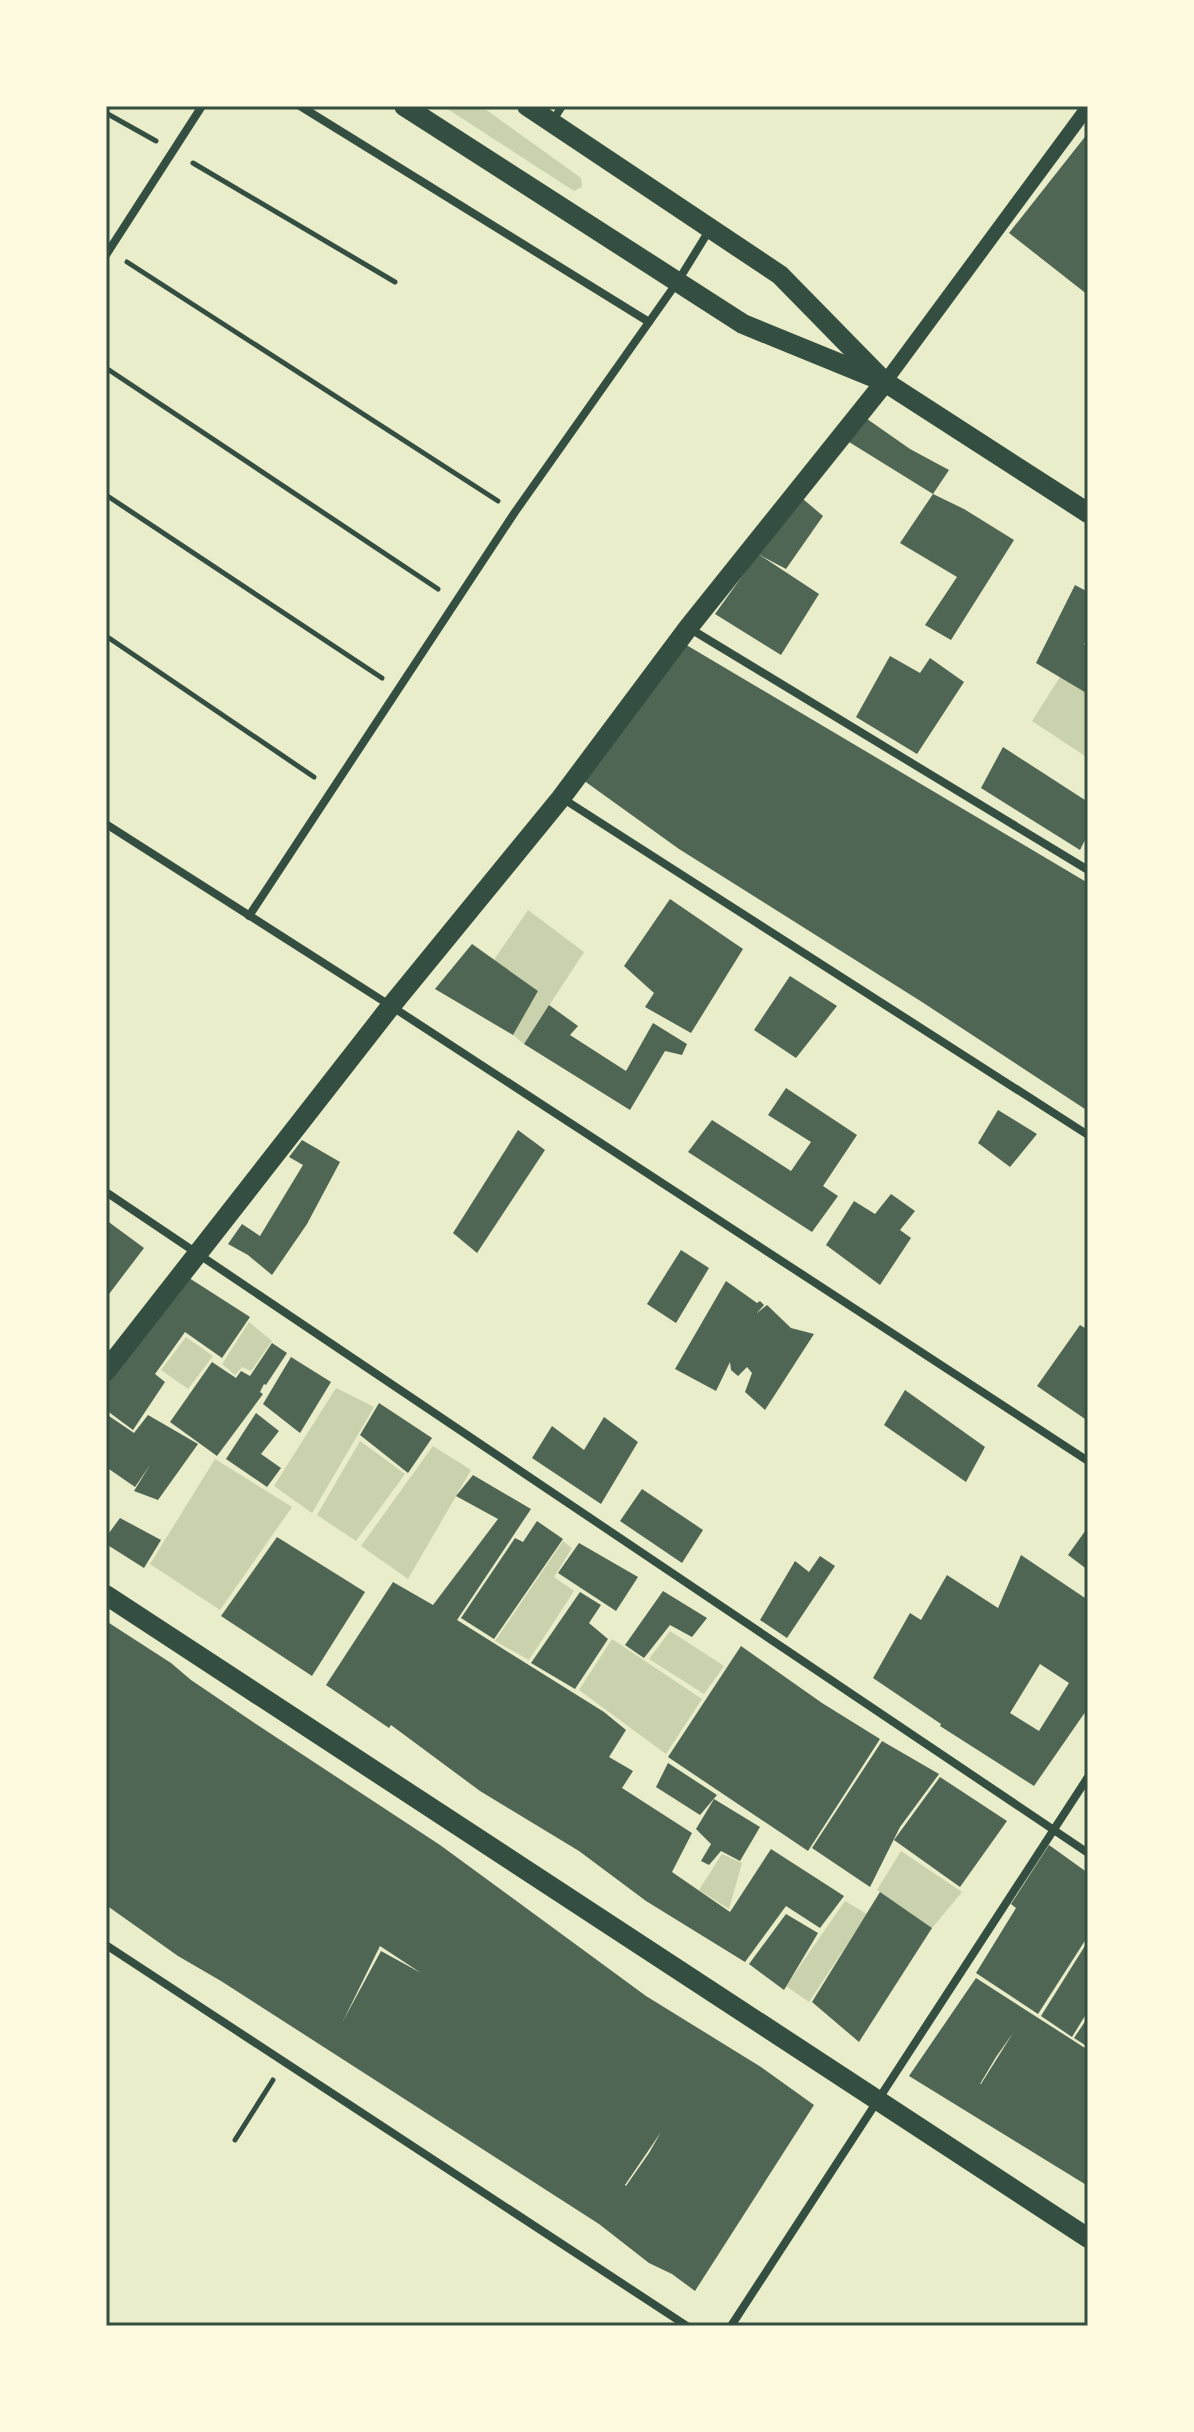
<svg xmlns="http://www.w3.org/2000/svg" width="1194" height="2432" font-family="Jost,sans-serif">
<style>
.green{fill:#cad2ad}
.building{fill:#4f6655;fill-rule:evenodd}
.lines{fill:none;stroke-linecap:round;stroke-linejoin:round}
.path{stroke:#344e41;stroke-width:5}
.minor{stroke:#344e41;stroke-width:8}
.tertiary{stroke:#344e41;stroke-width:14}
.primary{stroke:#344e41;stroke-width:20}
.neatline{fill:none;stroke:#344e41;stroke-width:3}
</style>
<rect width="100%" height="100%" fill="#e9edc9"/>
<g class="green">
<path d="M443,106H481L581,178L582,187L574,191Z"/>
<path d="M1060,677L1088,694V758L1032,721Z"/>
<path d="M528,910L584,952L524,1044L513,1035L538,991L494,960Z"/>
<path d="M249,1322L272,1341L251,1371L242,1367L235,1375L222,1364Z"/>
<path d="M186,1337L213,1356L188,1389L161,1370Z"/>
<path d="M336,1388L374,1407L312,1513L274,1486Z"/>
<path d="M360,1441L405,1474L356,1541L317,1515Z"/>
<path d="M433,1446L471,1470L408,1579L361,1546Z"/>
<path d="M215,1459L292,1507L220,1610L150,1564Z"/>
<path d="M563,1541L572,1548L554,1577L574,1591L529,1660L495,1641Z"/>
<path d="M670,1631L724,1666L704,1694L649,1659Z"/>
<path d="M612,1639L702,1699L666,1754L579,1690Z"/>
<path d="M901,1851L962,1892L932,1928L877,1890Z"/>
<path d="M722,1854L742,1863L729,1909L699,1890Z"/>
<path d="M845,1901L867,1914L809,2002L786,1986Z"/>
</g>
<g class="building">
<path d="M1088,133V295L1009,233Z"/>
<path d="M860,414L910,449L949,470L933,494L964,509L1014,540L951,640L925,625L957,577L900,543L933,494L841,437Z"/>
<path d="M803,499L823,516L786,569L758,554L819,594L781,655L715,614L758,554Z"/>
<path d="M1075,585L1088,592V636L1084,644L1088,647V694L1036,663Z"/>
<path d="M683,643L1088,883V1111L922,1002L679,849L583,780Z"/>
<path d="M890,656L920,673L930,658L964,682L917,754L856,717Z"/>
<path d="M1003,747L1088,802V834L1080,850L981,788Z"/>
<path d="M670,899L743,949L691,1033L645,1007L654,993L624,966Z"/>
<path d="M472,944L538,991L513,1035L435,989Z"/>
<path d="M790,976L837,1006L796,1058L754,1030Z"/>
<path d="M549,1005L578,1026L570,1035L626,1071L653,1023L687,1044L682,1055L665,1051L630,1110L524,1044Z"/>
<path d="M786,1088L857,1135L823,1186L838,1196L812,1232L688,1152L712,1120L791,1171L811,1142L768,1115Z"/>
<path d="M998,1110L1037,1134L1010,1167L978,1143Z"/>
<path d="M518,1130L545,1150L477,1253L453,1233Z"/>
<path d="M302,1140L340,1162L307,1224L272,1275L248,1255L228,1244L242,1224L260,1236L303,1165L289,1157Z"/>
<path d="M891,1194L915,1211L900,1230L911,1238L880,1285L826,1245L854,1201L875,1214Z"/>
<path d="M106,1220L144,1248L106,1298Z"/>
<path d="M681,1250L709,1268L676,1323L647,1304Z"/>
<path d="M186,1276L250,1317L222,1358L185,1332L155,1374L165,1382L133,1430L106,1410V1377Z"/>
<path d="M726,1281L757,1303L760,1301L764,1305L757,1313L767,1305L791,1328L814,1334L765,1410L745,1392L752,1373L747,1367L738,1376L731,1370L730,1362L716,1391L675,1369Z"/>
<path d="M1080,1325L1088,1330V1421L1037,1386Z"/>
<path d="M272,1343L287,1353L266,1385L264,1384L260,1392L263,1394L217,1456L170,1422L212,1362L236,1378L241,1371L250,1376Z"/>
<path d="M291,1357L331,1382L300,1433L263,1404Z"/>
<path d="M905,1390L985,1447L966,1482L884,1425Z"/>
<path d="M379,1403L432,1438L408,1473L360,1435Z"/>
<path d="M256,1413L279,1431L261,1454L281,1468L267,1487L226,1459Z"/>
<path d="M106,1414L134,1433L148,1415L198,1444L158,1500L134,1491L150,1465L135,1487L106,1467Z"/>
<path d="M604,1417L638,1442L601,1504L532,1458L552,1426L584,1450Z"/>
<path d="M473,1475L531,1509L457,1620L604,1712L626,1730L609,1757L633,1771L622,1788L692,1833L672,1872L730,1912L771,1849L844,1896L820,1928L786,1906L745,1962L646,1901L579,1851L480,1791L391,1725L389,1728L326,1685L393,1582L433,1605L498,1519L456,1496Z"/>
<path d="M642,1489L703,1530L682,1563L620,1521Z"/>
<path d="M120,1518L161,1540L144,1568L106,1544V1537Z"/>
<path d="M537,1521L563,1539L494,1639L461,1618L515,1538L523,1542Z"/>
<path d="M1088,1527V1570L1068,1555Z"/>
<path d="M277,1537L365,1592L312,1676L221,1616Z"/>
<path d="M579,1543L638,1577L616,1611L558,1573Z"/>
<path d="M1021,1555L1088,1600V1708L1034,1786L940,1726L941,1724L873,1678L910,1613L921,1620L947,1575L998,1608ZM1040,1664L1069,1683L1039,1731L1010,1713Z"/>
<path d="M820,1556L835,1566L787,1638L760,1620L795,1561L809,1572Z"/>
<path d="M663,1591L707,1618L692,1637L670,1625L644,1658L625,1645Z"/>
<path d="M580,1592L601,1605L589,1623L608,1639L575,1689L531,1663Z"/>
<path d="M106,1621L171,1663L191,1680L256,1724L440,1845L646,1996L761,2067L814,2105L695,2291L672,2274L649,2263L599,2224L221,1981L178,1956L106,1905ZM380,1946L421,1973L381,1951L343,2021ZM661,2132L649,2153L626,2186L625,2185Z"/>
<path d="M741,1646L822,1703L880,1739L808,1851L668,1757Z"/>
<path d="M882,1741L939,1774L900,1827L870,1887L812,1848Z"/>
<path d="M668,1763L717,1795L700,1815L656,1787Z"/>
<path d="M940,1777L1007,1821L960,1887L894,1840Z"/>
<path d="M714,1799L760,1827L740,1861L721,1851L709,1865L701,1861L711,1844L696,1829Z"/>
<path d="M1049,1845L1088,1873V1936L1038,2014L976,1973L1016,1908L1011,1904Z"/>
<path d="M880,1892L932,1928L859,2042L812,2002Z"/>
<path d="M786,1914L818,1933L784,1990L749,1964Z"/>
<path d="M1088,1941V2011L1072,2037L1041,2016Z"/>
<path d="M976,1978L1088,2050V2186L909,2076ZM1013,2033L981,2084H980L996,2057Z"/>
<path d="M1088,2017V2047L1074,2038Z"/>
</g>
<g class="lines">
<g class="path">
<path d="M106,113L156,141"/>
<path d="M193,163L395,282"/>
<path d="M127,262L498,501"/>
<path d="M106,368L438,589"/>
<path d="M106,495L382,678"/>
<path d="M106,636L314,777"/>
<path d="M235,2140L273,2080"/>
</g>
<g class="minor">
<path d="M300,106L649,322"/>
<path d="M552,122L562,106"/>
<path d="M106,255L202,106"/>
<path d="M689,628L1088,870"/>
<path d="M562,798L1088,1135"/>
<path d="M106,824L391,1006L1088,1461"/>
<path d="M249,916L515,512L678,281L710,229"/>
<path d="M106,1192L1088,1853"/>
<path d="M106,1945L687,2326"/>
<path d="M731,2326L1088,1777"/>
</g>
<path class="tertiary" d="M885,382L1088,107"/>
<g class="primary">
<path d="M404,106L743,324L885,382L1088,513"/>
<path d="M527,106L780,275L879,376"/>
<path d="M106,1371L391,1006L561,798L688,628L885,382"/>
<path d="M106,1595L1088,2238"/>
</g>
</g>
<rect width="1194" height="2432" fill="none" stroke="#fefae0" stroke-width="216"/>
<rect x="108" y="108" width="978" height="2216" class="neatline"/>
</svg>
